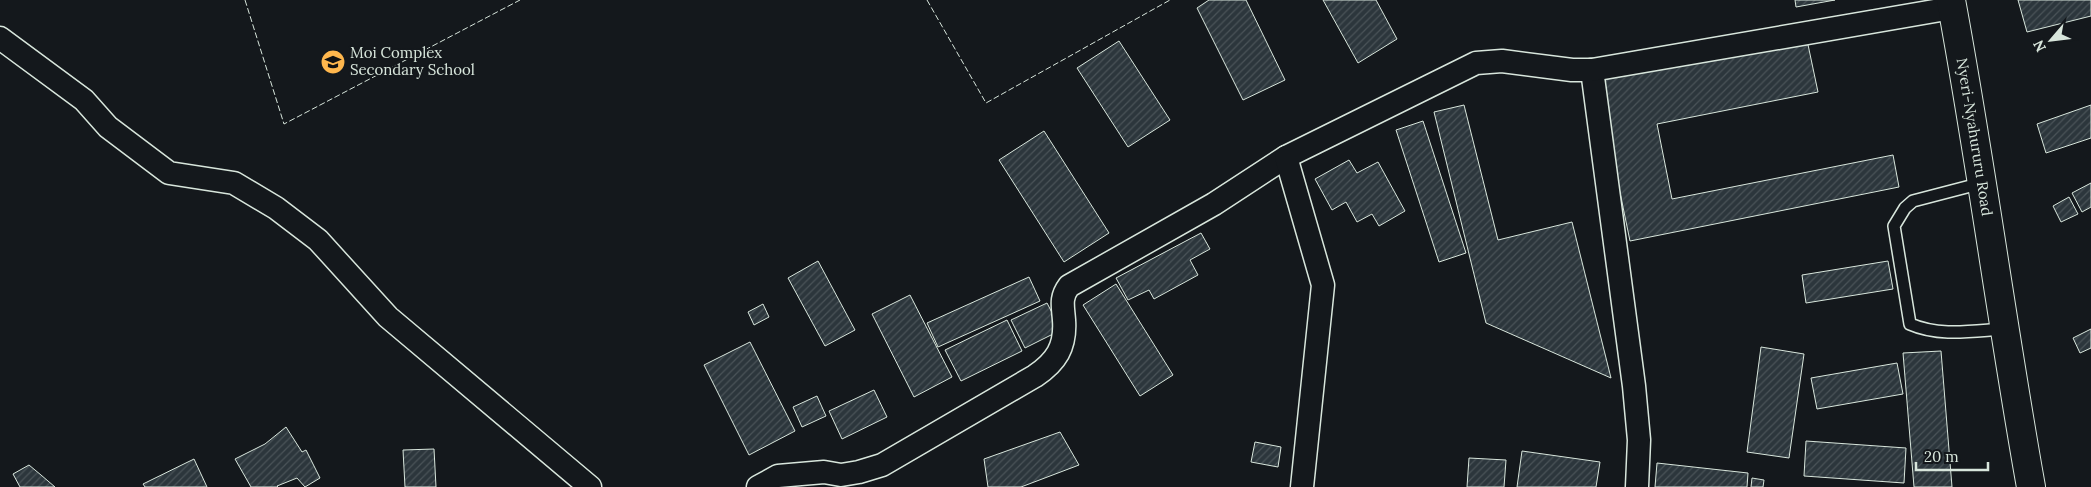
<svg xmlns="http://www.w3.org/2000/svg" width="2091" height="487" font-family="Lora,serif">
<style>
.building{fill:url(#building-hatch);stroke:#d8e6dc}
.lines{fill:none;stroke-linecap:round;stroke-linejoin:round}
.lane-casing{stroke:#d8e6dc;stroke-width:14}
.street-casing{stroke:#d8e6dc;stroke-width:25}
.secondary-casing{stroke:#d8e6dc;stroke-width:30}
.lane{stroke:#14181c;stroke-width:11}
.street{stroke:#14181c;stroke-width:22}
.secondary{stroke:#14181c;stroke-width:28}
.fence{stroke:#d8e6dc;stroke-width:1;stroke-dasharray:6 2.5;stroke-linecap:butt}
.labels{text-anchor:middle;stroke-width:4;stroke-linejoin:round;paint-order:stroke}
.poi-label{font-size:15px;fill:#d8e6dc;stroke:#14181c;text-anchor:start}
.street-label{font-size:15px;fill:#d8e6dc;stroke:#14181c}
</style>
<defs>
<pattern id="building-hatch" width="6" height="6" patternUnits="userSpaceOnUse" patternTransform="scale(1.25)"><rect width="6" height="6" fill="#2c363c"/><path d="M-1 1l2-2M0 6l6-6M5 7l2-2" fill="none" stroke="#4a5358"/></pattern>
</defs>
<rect width="100%" height="100%" fill="#14181c"/>
<g class="building">
<path d="M1209,0H1246L1285,80L1243,100L1197,8Z"/>
<path d="M1323,0H1376L1397,39L1358,63Z"/>
<path d="M1795,0H1835L1796,7Z"/>
<path d="M2018,0H2091V16L2027,32Z"/>
<path d="M1807,40L1818,92L1657,124L1672,199L1893,155L1899,187L1630,241L1597,81Z"/>
<path d="M1119,41L1170,120L1128,147L1077,68Z"/>
<path d="M1464,105L1498,240L1572,222L1611,378L1486,323L1434,112Z"/>
<path d="M2091,105V138L2046,153L2037,124Z"/>
<path d="M1423,121L1466,253L1439,262L1396,130Z"/>
<path d="M1044,131L1109,233L1064,262L999,160Z"/>
<path d="M1349,160L1357,173L1378,162L1405,211L1379,226L1372,214L1357,222L1346,202L1332,210L1315,179Z"/>
<path d="M2091,183V207L2082,212L2072,193Z"/>
<path d="M2069,197L2078,214L2061,222L2053,206Z"/>
<path d="M1201,233L1210,249L1190,260L1198,275L1154,299L1149,290L1128,300L1116,278Z"/>
<path d="M818,261L855,330L825,346L788,278Z"/>
<path d="M1888,261L1893,289L1806,303L1802,275Z"/>
<path d="M1029,277L1040,301L938,347L927,323Z"/>
<path d="M1116,284L1173,375L1140,396L1083,305Z"/>
<path d="M910,295L952,377L914,397L872,314Z"/>
<path d="M1047,303L1061,330L1025,348L1011,320Z"/>
<path d="M763,304L769,317L754,325L748,312Z"/>
<path d="M1007,320L1022,351L961,381L945,350Z"/>
<path d="M2091,329V348L2080,353L2073,338Z"/>
<path d="M750,342L795,431L749,455L704,365Z"/>
<path d="M1761,347L1804,354L1789,458L1747,452Z"/>
<path d="M1941,351L1952,487H1914L1903,353Z"/>
<path d="M1897,363L1903,394L1817,409L1811,378Z"/>
<path d="M874,390L887,417L842,439L829,411Z"/>
<path d="M817,396L826,416L802,427L793,407Z"/>
<path d="M286,427L302,452L306,450L320,478L305,487L297,478L277,486L278,487H251L235,459L265,444Z"/>
<path d="M1060,432L1079,465L1021,487H988L984,459Z"/>
<path d="M1806,441L1906,448L1904,483L1804,476Z"/>
<path d="M1255,442L1281,447L1278,467L1251,462Z"/>
<path d="M434,449L436,487H405L403,450Z"/>
<path d="M1522,451L1600,462L1596,487H1517Z"/>
<path d="M1469,458L1506,460L1504,487H1467Z"/>
<path d="M194,459L207,487H145L143,484Z"/>
<path d="M1657,463L1748,473L1747,487H1655Z"/>
<path d="M29,465L41,475L55,487H20L13,474Z"/>
<path d="M1752,478L1764,480L1763,487H1751Z"/>
</g>
<g class="lines">
<defs>
<path id="lane" d="M1982,183L1913,201L1905,208L1894,226L1910,324C1940,337 1972,331 2004,329"/>
<g id="street">
<path d="M0,38L84,100L108,127L169,173L234,183L276,208L318,240L388,317L590,487"/>
<path d="M1592,70L1634,386L1639,440L1637,487"/>
<path d="M758,487L778,476L824,472L841,475L859,472L882,465L1035,376C1056,362 1066,347 1064,320C1063,306 1060,298 1069,286L1214,204L1286,157"/>
<path d="M1302,487L1323,285L1286,157L1476,63L1502,61L1572,70H1592L1952,8"/>
</g>
<g id="secondary">
<path id="s1" d="M1951,0C1981,162 2002,325 2031,487"/>
</g>
</defs>
<use href="#lane" class="lane-casing"/>
<use href="#street" class="street-casing"/>
<use href="#secondary" class="secondary-casing"/>
<use href="#lane" class="lane"/>
<use href="#street" class="street"/>
<use href="#secondary" class="secondary"/>
<g class="fence">
<path d="M245,0L284,124L520,0"/>
<path d="M927,0L986,103L1170,0"/>
</g>
</g>
<defs>
<symbol id="school-disc" viewBox="-11 -11 22 22"><circle r="9.5" fill="#ffb74d" stroke="#14181c"/><path d="M0-5L7-2L0 1L-7-2ZM-4 1L0 2.5L4 1V4Q0 6-4 4Z" fill="#111"/></symbol>
</defs>
<g fill-rule="evenodd">
<use href="#school-disc" x="319" y="48" width="28" height="28"/>
</g>
<g class="labels">
<g class="poi-label">
<text x="350" y="58">Moi Complex<tspan x="350" dy="17">Secondary School</tspan></text>
</g>
<g class="street-label">
<text dy="5" stroke="none"><textPath href="#s1" startOffset="139">Nyeri-Nyahururu Road</textPath></text>
</g>
</g>
<g transform="translate(2051 40) rotate(242)" stroke="#14181c" stroke-width="4" paint-order="stroke">
<path d="M0-4L9 19L0 12L-9 19Z" fill="#d8e6dc"/>
<text y="-8" font-size="14" font-weight="bold" text-anchor="middle" fill="#d8e6dc">N</text>
</g>
<path d="M1916 462v8h72v-8" fill="none" stroke="#d8e6dc" stroke-width="2.5"/>
<text x="1924" y="462" font-size="15" fill="#d8e6dc" stroke="#14181c" stroke-width="4" paint-order="stroke">20 m</text>
</svg>
